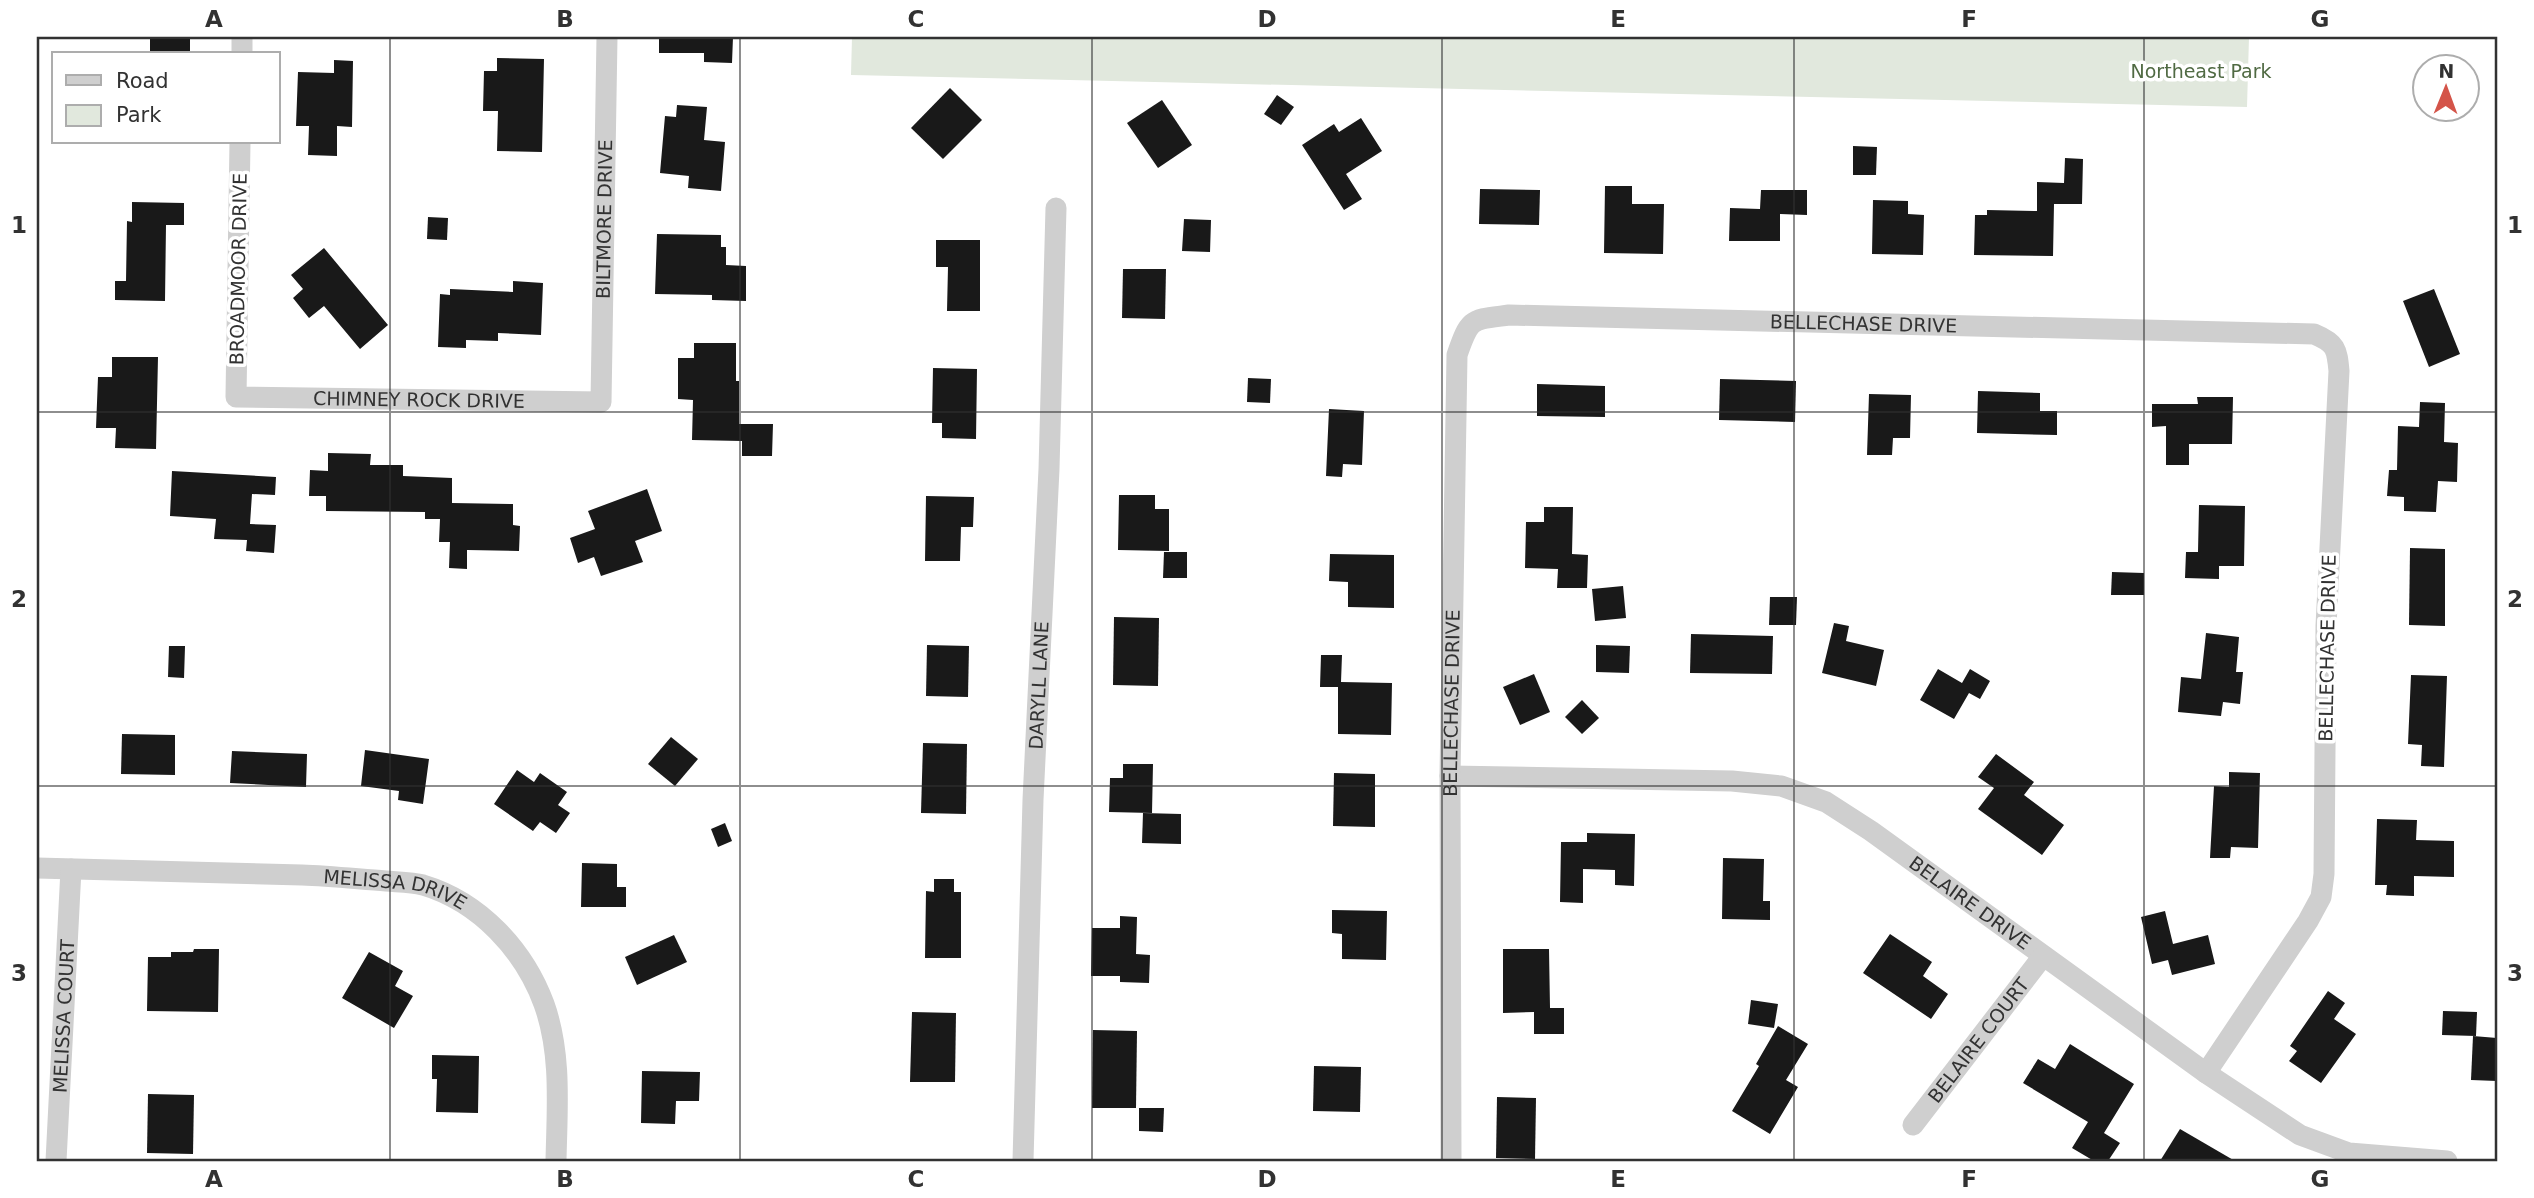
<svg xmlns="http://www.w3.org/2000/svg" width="2534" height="1198" font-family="'DejaVu Sans',sans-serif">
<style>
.green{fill:#e1e8dd}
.building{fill:#191919}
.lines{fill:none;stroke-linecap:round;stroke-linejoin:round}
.street{stroke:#cfcfcf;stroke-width:21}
.grid{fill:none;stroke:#323232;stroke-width:2;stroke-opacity:0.55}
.labels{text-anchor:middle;stroke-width:7;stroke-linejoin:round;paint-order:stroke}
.park-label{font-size:19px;fill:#506a43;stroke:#fff}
.street-label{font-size:19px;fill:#323232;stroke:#fff}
.neatline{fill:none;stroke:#323232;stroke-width:2.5}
.grid-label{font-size:23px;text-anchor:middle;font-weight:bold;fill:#323232}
</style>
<rect width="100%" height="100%" fill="#fff"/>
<path class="green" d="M852,37H2249L2247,107L851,75Z"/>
<g class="building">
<rect x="150" y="37" width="40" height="17"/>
<path d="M659,37H733L732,63L704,62V53H659Z"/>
<path d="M497,58L544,59L542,152L497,151L498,111H483L484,71H497Z"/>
<path d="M334,60L353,61L352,127L337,126V156L308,155L309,126H296L298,72L334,73Z"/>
<path d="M950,88L982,120L943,159L911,128Z"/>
<path d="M1277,95L1294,107L1281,125L1264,114Z"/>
<path d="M1162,100L1192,145L1158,168L1127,123Z"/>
<path d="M677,105L707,107L704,140L725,142L721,191L688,188L689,176L660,173L665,116L676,117Z"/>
<path d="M1361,118L1382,151L1346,174L1362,199L1344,210L1302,145L1334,124L1339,132Z"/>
<path d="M1853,146L1877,147L1876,175H1853Z"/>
<path d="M2065,158L2083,159L2082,204H2054L2053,256L1974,255L1975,215H1987V210L2037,211V182L2064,183Z"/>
<path d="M1605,186H1632V204H1664L1663,254L1604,253Z"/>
<path d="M1480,189L1540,190L1539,225L1479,224Z"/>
<path d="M1761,190H1807V215L1780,214V241H1729L1730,208L1760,209Z"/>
<path d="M1873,200L1908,201V214L1924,215L1923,255L1872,254Z"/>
<path d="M132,202L184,203V225H166L165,301L115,300V281H126L127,221L132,222Z"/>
<path d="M428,217L448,218L447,240L427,239Z"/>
<path d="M1184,219L1211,220L1210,252L1182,251Z"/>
<path d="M657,234L721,235V247H726V265L746,266V301L712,300V295L655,294Z"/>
<path d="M936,240H980V311H947L948,267H936Z"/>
<path d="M324,248L388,325L360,349L324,306L309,318L293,298L303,289L291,275Z"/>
<path d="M1123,269H1166L1165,319L1122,318Z"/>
<path d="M513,281L543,283L541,335L498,333V341L466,340V348L438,347L440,294L450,295V289L513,292Z"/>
<path d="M2434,289L2460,354L2429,367L2403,301Z"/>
<path d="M694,343H736V381H739V424H773L772,456H742V441L692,440L693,400L678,399V358H694Z"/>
<path d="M112,357H158L156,449L115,448L116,428H96L98,377H112Z"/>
<path d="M933,368L977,369L976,439L942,438V423H932Z"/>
<path d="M1248,378L1271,379L1270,403L1247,402Z"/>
<path d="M1720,379L1796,381L1795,422L1719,420Z"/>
<path d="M1537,384L1605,386V417L1537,416Z"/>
<path d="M1978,391L2040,393V411H2057V435L1977,433Z"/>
<path d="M1869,394L1911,395L1910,438H1893L1892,455H1867Z"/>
<path d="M2197,397H2233L2232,444H2189V465H2166V426L2152,427V404H2198Z"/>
<path d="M2420,402L2445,403L2444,442L2458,443L2457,482L2438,481L2436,512L2404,511V497L2387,496L2389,470H2397L2398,426L2419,427Z"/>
<path d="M1329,409L1364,411L1362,465L1343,464L1342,477L1326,476Z"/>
<path d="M328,453L371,454L370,465H403V476L452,478V503L513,504V525L520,526L519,551L467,550V569L449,568L450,542H439L440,519H425V512L326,511V496H309L310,470L328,471Z"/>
<path d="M172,471L276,477L275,495L252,494L250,524L276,525L274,553L246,551L247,540L214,539L216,519L170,516Z"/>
<path d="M647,489L662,531L635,541L643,562L601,576L594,557L578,563L570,538L595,529L588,511Z"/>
<path d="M1119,495H1155V509H1169V551L1118,550Z"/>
<path d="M926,496L974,497L973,527H961L960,561H925Z"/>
<path d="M2199,505L2245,506L2244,566H2219V579L2185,578L2186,552H2198Z"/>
<path d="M1544,507H1573L1572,554L1588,555L1587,588H1557L1558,569L1525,568L1526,522H1544Z"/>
<path d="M2410,548L2445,549V626L2409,625Z"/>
<path d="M1164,552H1187V578H1163Z"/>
<path d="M1330,554L1394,555V608L1348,607V582L1329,581Z"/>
<path d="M2112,572L2144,573V595H2111Z"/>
<path d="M1623,586L1626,618L1595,621L1592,589Z"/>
<path d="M1770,597H1797L1796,625H1769Z"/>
<path d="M1114,617L1159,618L1158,686L1113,685Z"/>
<path d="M1834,623L1849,626L1846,641L1884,650L1876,686L1822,673Z"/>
<path d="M2206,633L2239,637L2236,672H2243L2240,704L2223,702L2221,716L2178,712L2181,677L2201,679Z"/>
<path d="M1691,634L1773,636L1772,674L1690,673Z"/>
<path d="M927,645L969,646L968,697L926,696Z"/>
<path d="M1596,645L1630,646L1629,673L1596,672Z"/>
<path d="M169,646H185L184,678L168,677Z"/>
<path d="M1321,655H1342L1341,682L1392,683L1391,735L1338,734V687H1320Z"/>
<path d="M1938,669L1962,683L1970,669L1990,681L1980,699L1969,693L1954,719L1920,700Z"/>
<path d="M1534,674L1550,712L1520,725L1503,687Z"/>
<path d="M2411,675L2447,676L2444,767L2421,766L2422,745L2408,744Z"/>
<path d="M1582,700L1599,718L1582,734L1565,717Z"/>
<path d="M122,734L175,735V775L121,774Z"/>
<path d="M671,737L698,759L675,786L648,764Z"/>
<path d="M923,743L967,744L966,814L921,813Z"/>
<path d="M365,750L429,759L423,804L398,800L399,791L361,786Z"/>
<path d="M232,751L307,754L306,787L230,783Z"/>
<path d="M1996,754L2034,782L2024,795L2064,825L2042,855L1978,809L1994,788L1978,777Z"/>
<path d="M1123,764H1153L1152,813L1109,812L1110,778H1123Z"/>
<path d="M517,770L534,782L540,773L567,792L558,805L570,813L556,833L540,822L533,831L494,804Z"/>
<path d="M2229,772L2260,773L2258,848L2231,847L2230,858H2210L2214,786L2229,787Z"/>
<path d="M1334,773L1375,774V827L1333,826Z"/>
<path d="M1143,813L1181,814V844L1142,843Z"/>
<path d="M2377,819L2417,820L2416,840L2454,841V877L2414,876V896L2386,895L2387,885H2375Z"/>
<path d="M725,823L732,841L718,847L711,829Z"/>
<path d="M1587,833L1635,834L1634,886L1615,885V870L1583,869V903L1560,902L1561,842H1587Z"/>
<path d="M1723,858L1764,859L1763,901H1770V920L1722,919Z"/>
<path d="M582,863L617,864V887H626V907H581Z"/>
<path d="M934,879H954V892H961V958H925L926,891L934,892Z"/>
<path d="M1332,910L1387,911L1386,960L1342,959V934L1332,933Z"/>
<path d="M2165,911L2173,944L2208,935L2215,964L2172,975L2168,960L2152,964L2141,917Z"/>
<path d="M1120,916L1137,917L1136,954L1150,955L1149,983L1120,982V976H1091L1092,928H1120Z"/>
<path d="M1890,934L1932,962L1923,976L1948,994L1931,1019L1863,973Z"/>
<path d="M674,935L687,962L637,985L625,957Z"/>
<path d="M194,949H219L218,1012L147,1011L148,957H171V952H193Z"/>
<path d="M1503,949H1549L1550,1008H1564V1034H1534V1012L1503,1013Z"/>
<path d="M369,952L403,971L395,986L413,996L394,1028L342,998Z"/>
<path d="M2328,991L2345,1003L2334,1019L2356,1034L2321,1083L2289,1061L2297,1051L2290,1046Z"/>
<path d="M1751,1000L1778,1004L1774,1028L1748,1024Z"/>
<path d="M2443,1011L2477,1012L2476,1036L2442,1035Z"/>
<path d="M912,1012L956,1013L955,1082H910Z"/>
<path d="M1778,1026L1808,1044L1786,1080L1798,1087L1770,1134L1732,1111L1759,1066L1756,1064Z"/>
<path d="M1093,1030L1137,1031L1136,1108H1092Z"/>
<path d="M2473,1036L2497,1038V1081L2471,1080Z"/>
<path d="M2070,1044L2134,1084L2104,1133L2120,1143L2108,1161H2094L2072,1148L2088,1122L2023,1083L2038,1059L2055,1069Z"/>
<path d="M432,1055L479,1056L478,1113L436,1112L437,1079H432Z"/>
<path d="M1314,1066L1361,1067L1360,1112L1313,1111Z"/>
<path d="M642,1071L700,1072L699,1101H676L675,1124L641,1123Z"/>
<path d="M148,1094L194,1095L193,1154L147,1153Z"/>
<path d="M1497,1097L1536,1098L1535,1159L1496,1158Z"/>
<path d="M1139,1108H1164L1163,1132L1139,1131Z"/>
<path d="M2180,1129L2235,1161H2160Z"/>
</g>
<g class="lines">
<g class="street">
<path d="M242,54V37"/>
<path id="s1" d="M240,142L236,397L601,402L607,37"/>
<path id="s2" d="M1450,776L1732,781L1781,786L1826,802L1871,831L2206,1073L2300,1135L2349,1153L2447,1161"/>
<path id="s3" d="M37,868C125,870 213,872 302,875C330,876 358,879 386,881C398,882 412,882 423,885C480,902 524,950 544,1004C562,1054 557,1109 556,1161"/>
<path id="s4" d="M1913,1125L2043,956"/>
<path id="s5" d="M56,1161L71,869"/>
<path id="s6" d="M1023,1161L1033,800L1049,469L1056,208"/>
<path id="s7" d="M1451,1161L1450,776L1457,355C1470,317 1471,320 1509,315L2314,334C2336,343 2337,349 2339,371L2326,626L2324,874L2321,897L2308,921L2206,1073"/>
</g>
</g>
<path class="grid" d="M390,37V1161M740,37V1161M1092,37V1161M1442,37V1161M1794,37V1161M2144,37V1161M37,412H2497M37,786H2497"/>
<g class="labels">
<g class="park-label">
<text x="2201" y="78">Northeast Park</text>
</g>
<g class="street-label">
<text dy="7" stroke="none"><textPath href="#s1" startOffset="803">BILTMORE DRIVE</textPath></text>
<text transform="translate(238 269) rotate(-89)" y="7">BROADMOOR DRIVE</text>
<text dy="7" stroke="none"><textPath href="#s7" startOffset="1234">BELLECHASE DRIVE</textPath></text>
<text dy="7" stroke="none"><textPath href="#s1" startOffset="438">CHIMNEY ROCK DRIVE</textPath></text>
<text transform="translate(2327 648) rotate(-89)" y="7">BELLECHASE DRIVE</text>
<text dy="7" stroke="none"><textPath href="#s6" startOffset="476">DARYLL LANE</textPath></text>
<text dy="7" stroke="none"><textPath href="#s7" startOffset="458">BELLECHASE DRIVE</textPath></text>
<text dy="7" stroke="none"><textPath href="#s3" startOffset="360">MELISSA DRIVE</textPath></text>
<text dy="7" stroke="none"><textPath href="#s2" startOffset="555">BELAIRE DRIVE</textPath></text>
<text dy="7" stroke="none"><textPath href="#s5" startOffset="145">MELISSA COURT</textPath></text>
<text dy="7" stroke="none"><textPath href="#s4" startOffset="107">BELAIRE COURT</textPath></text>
</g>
</g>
<rect width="2534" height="1198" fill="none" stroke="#ffffff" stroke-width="77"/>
<rect x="52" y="52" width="228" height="91" fill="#ffffff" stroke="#adadad" stroke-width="2"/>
<rect x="66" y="75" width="35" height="10" fill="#cfcfcf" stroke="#adadad" stroke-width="2"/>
<text x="116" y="88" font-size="21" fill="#323232">Road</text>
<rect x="66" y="105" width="35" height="21" fill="#e1e8dd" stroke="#adadad" stroke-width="2"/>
<text x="116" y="122" font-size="21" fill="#323232">Park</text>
<g transform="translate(2446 88) rotate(1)"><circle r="33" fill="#ffffff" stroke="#adadad" stroke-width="2"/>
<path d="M0-5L12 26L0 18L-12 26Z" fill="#d45449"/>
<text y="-10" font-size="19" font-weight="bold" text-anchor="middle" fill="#323232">N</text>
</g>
<rect x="38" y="38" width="2458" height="1122" class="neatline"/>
<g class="grid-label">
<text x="214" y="27">A</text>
<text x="565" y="27">B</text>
<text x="916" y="27">C</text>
<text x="1267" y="27">D</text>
<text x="1618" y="27">E</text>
<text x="1969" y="27">F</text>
<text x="2320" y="27">G</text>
<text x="19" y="233">1</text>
<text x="2515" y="233">1</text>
<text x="19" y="607">2</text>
<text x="2515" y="607">2</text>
<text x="19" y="981">3</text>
<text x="2515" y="981">3</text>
<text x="214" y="1187">A</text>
<text x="565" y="1187">B</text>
<text x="916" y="1187">C</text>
<text x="1267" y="1187">D</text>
<text x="1618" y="1187">E</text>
<text x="1969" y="1187">F</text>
<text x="2320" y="1187">G</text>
</g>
</svg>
